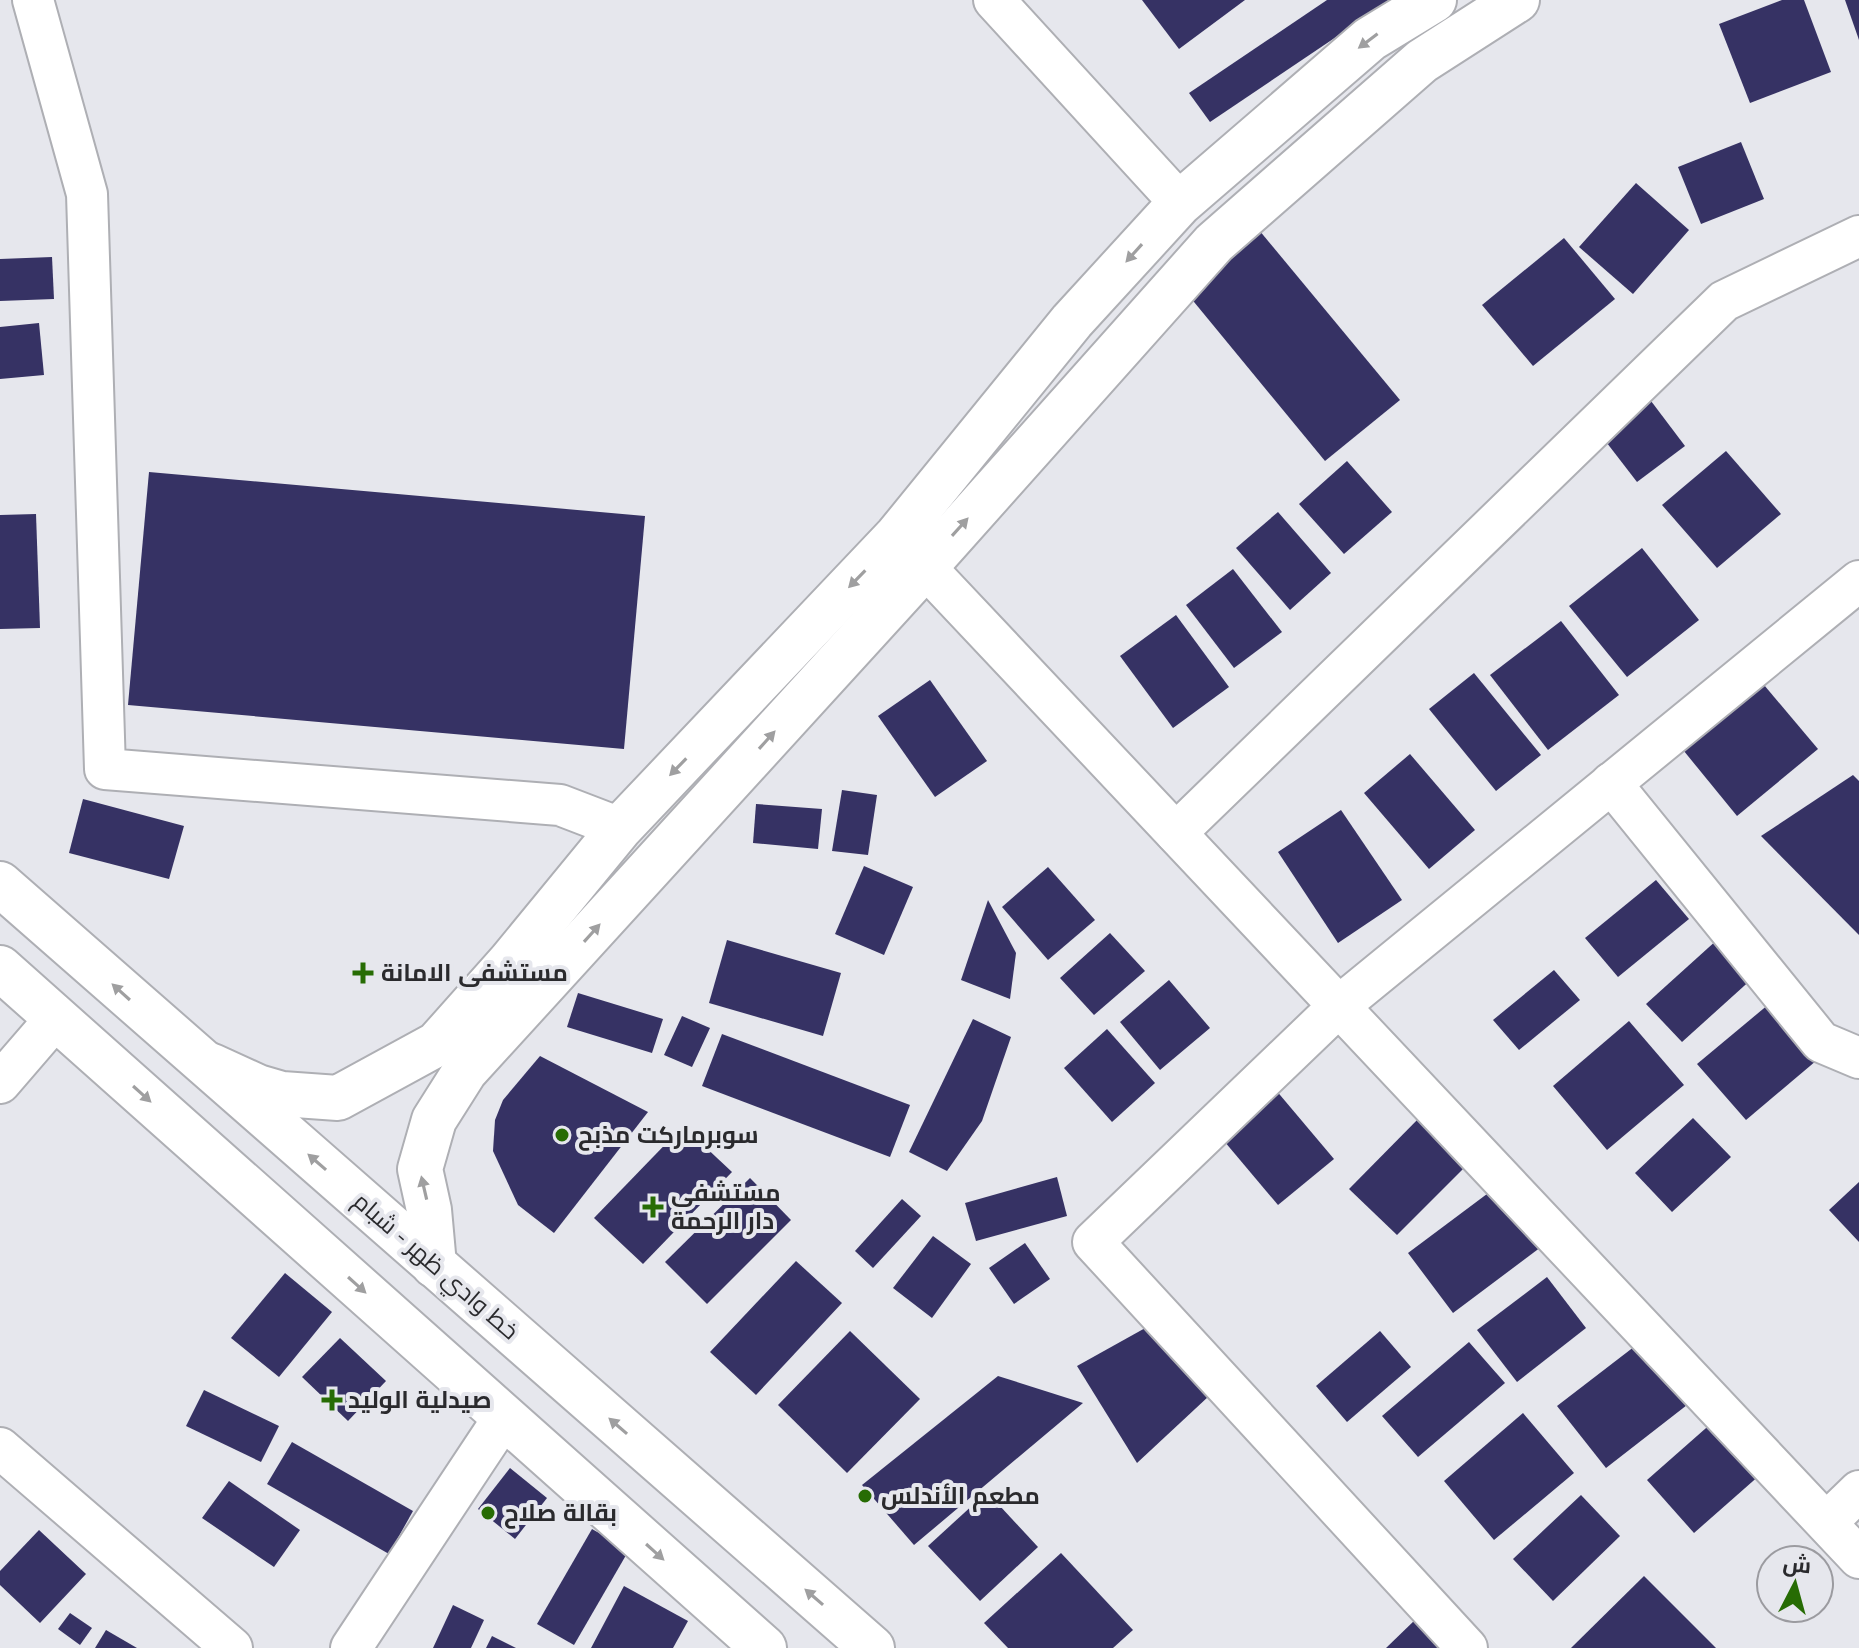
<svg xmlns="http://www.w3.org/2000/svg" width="1859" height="1648" font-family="Montserrat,Cairo,sans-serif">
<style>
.building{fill:#363264}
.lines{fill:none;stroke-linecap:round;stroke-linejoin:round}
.street-casing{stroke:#aeafb4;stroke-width:44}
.secondary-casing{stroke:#aeafb4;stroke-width:48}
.primary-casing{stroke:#aeafb4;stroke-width:48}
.street{stroke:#fff;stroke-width:40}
.secondary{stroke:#fff;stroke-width:44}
.primary{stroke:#fff;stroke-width:44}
.oneway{fill:#9f9fa0}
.poi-dot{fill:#276c04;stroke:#e6e7ed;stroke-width:3}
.labels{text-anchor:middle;stroke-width:8;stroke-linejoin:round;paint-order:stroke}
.poi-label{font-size:24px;font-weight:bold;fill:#2a2a2d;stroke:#e6e7ed;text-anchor:start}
.street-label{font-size:24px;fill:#2a2a2d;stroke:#e6e7ed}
</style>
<rect width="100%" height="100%" fill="#e6e7ed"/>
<g class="building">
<path d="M1142,0H1245L1179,49Z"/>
<path d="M1327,0H1391L1210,122L1189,93Z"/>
<path d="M1782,0H1804L1831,72L1750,103L1719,24Z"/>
<path d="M1845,0H1859V40Z"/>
<path d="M1741,142L1764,199L1701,224L1678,167Z"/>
<path d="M1636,183L1689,230L1633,294L1579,247Z"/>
<path d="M1259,230L1400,400L1325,461L1185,291Z"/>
<path d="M1564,238L1615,299L1533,366L1482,305Z"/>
<path d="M52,257L54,299L0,301V259Z"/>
<path d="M39,323L44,375L0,379V327Z"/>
<path d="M1648,397L1685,446L1637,482L1600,434Z"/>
<path d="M1726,451L1781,514L1717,568L1662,505Z"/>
<path d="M1347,461L1392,512L1344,554L1299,504Z"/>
<path d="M149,472L645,516L624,749L128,705Z"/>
<path d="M1278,512L1331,573L1290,610L1236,548Z"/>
<path d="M36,514L40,628L0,629V515Z"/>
<path d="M1642,548L1699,620L1627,677L1569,606Z"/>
<path d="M1233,569L1282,632L1234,668L1186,605Z"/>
<path d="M1176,615L1229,687L1173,728L1120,656Z"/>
<path d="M1561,621L1619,695L1548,750L1490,675Z"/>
<path d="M1474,673L1541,755L1496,791L1429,709Z"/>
<path d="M1759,679L1818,749L1737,816L1679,745Z"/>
<path d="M930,680L987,761L935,797L878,716Z"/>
<path d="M1410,754L1475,830L1429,869L1364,793Z"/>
<path d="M1853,775L1859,781V935L1761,836Z"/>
<path d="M842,790L877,795L868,855L832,851Z"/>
<path d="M83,799L184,826L169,879L69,853Z"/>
<path d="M756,804L822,809L818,849L753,843Z"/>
<path d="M1341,810L1402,900L1338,943L1278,852Z"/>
<path d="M864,866L913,887L884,955L835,934Z"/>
<path d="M1048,867L1095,920L1048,960L1002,907Z"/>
<path d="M1656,880L1689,919L1618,977L1585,938Z"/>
<path d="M988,900L1016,953L1010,999L961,980Z"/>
<path d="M1110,933L1145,971L1094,1015L1060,978Z"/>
<path d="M1718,939L1754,977L1682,1042L1646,1004Z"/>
<path d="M727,940L841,973L823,1036L709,1003Z"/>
<path d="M1554,970L1580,1000L1519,1050L1493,1020Z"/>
<path d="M1169,980L1210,1028L1160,1070L1120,1022Z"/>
<path d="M578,993L663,1019L652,1053L567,1027Z"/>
<path d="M1775,999L1823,1055L1746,1120L1697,1064Z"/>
<path d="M682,1016L710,1028L692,1067L664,1055Z"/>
<path d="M973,1019L1011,1037L982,1121L947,1171L909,1152Z"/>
<path d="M1629,1021L1684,1085L1607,1150L1553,1086Z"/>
<path d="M1107,1029L1155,1083L1112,1122L1064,1068Z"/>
<path d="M722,1034L910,1105L890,1157L702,1086Z"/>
<path d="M540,1056L648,1112L554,1233L518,1205L493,1151L495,1120L503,1100Z"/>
<path d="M1275,1089L1334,1159L1278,1205L1219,1135Z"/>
<path d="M1423,1114L1471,1161L1397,1235L1349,1189Z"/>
<path d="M1693,1118L1731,1157L1672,1212L1635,1173Z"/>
<path d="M683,1126L732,1172L643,1264L594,1218Z"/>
<path d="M1057,1177L1067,1216L976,1241L965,1203Z"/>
<path d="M750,1178L791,1220L707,1304L665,1262Z"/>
<path d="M1859,1182V1242L1829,1210Z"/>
<path d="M1499,1185L1545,1244L1453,1313L1408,1253Z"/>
<path d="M902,1199L921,1216L873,1268L855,1251Z"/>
<path d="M933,1236L971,1264L932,1318L893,1288Z"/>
<path d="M1025,1243L1050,1279L1014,1304L989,1268Z"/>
<path d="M796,1261L842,1303L756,1395L710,1352Z"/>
<path d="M285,1273L332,1312L279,1377L231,1338Z"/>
<path d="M1547,1277L1586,1328L1517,1382L1477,1330Z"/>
<path d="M1156,1322L1209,1396L1137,1463L1077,1366Z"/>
<path d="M850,1331L920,1399L847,1473L778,1405Z"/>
<path d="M1380,1331L1411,1367L1347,1422L1316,1386Z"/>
<path d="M340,1338L386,1381L348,1421L302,1377Z"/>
<path d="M1469,1342L1505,1383L1418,1457L1382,1416Z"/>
<path d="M1639,1343L1687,1405L1606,1468L1557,1406Z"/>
<path d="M998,1376L1083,1403L914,1545L862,1485Z"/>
<path d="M204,1390L279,1426L261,1462L186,1426Z"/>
<path d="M1523,1413L1574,1473L1494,1540L1444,1481Z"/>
<path d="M1714,1421L1761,1474L1694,1533L1647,1480Z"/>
<path d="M292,1442L413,1511L389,1554L267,1484Z"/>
<path d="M510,1468L547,1498L515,1539L478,1509Z"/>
<path d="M229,1481L300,1530L274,1567L202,1518Z"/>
<path d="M987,1492L1038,1547L980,1601L928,1546Z"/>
<path d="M1581,1495L1620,1536L1553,1601L1513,1559Z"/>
<path d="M592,1529L629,1550L574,1645L537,1624Z"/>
<path d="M39,1530L86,1574L40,1623L0,1585V1571Z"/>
<path d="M1061,1553L1133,1630L1113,1648H1008L984,1623Z"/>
<path d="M1644,1576L1716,1648H1571Z"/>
<path d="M624,1586L688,1621L673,1648H591Z"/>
<path d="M453,1605L484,1620L471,1648H433Z"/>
<path d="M70,1613L92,1628L80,1645L58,1629Z"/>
<path d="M1416,1619L1444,1648H1386Z"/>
<path d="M106,1630L137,1648H95Z"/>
<path d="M492,1636L516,1648H486Z"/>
</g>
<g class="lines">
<defs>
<g id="street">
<path d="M33,0L87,194L105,769L560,805L620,828"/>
<path d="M994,0L1180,203"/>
<path d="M925,567L1859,1558"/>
<path d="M1611,783L1821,1042L1859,1058"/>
<path d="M1176,833L1724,301L1859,236"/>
<path d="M0,1083L56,1018"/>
<path d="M0,1448L232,1648"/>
<path d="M1827,1522L1859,1491"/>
<path d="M351,1648L504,1417"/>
<path d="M1467,1648L1093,1242L1339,1006L1859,581"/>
</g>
<g id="secondary">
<path d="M212,1066L258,1087L282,1094L338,1098L437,1044L510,962L620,828L897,536L1072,321L1180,203L1370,39L1434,0"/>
<path d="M434,1265L429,1210L420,1169L434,1120L465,1071L925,567L1214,243L1422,61L1517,0"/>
</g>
<g id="primary">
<path d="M0,884L872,1648"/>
<path d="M0,968L764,1648"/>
</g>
</defs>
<use href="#street" class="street-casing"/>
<use href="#secondary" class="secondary-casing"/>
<use href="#primary" class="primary-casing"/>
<use href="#street" class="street"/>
<use href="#secondary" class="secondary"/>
<use href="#primary" class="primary"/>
</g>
<defs><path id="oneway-solid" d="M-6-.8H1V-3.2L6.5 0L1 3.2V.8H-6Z" transform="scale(2)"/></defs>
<g class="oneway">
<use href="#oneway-solid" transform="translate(1368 41) rotate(143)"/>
<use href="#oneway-solid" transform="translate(1134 253) rotate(132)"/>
<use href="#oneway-solid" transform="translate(960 527) rotate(-48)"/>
<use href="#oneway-solid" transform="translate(857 579) rotate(134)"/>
<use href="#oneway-solid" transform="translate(767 740) rotate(-48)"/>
<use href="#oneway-solid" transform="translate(678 767) rotate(134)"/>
<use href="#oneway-solid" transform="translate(592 933) rotate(-48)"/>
<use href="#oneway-solid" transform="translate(121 992) rotate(-138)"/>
<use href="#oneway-solid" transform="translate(142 1094) rotate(42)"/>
<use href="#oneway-solid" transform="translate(317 1162) rotate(-139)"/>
<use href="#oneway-solid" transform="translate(424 1188) rotate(-103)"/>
<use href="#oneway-solid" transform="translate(357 1285) rotate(42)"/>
<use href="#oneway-solid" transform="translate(618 1426) rotate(-139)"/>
<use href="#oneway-solid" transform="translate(655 1552) rotate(42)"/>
<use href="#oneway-solid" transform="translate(814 1597) rotate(-139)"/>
</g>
<g class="poi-dot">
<path d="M359 961h8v8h8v8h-8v8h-8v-8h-8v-8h8z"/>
<circle cx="562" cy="1135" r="8"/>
<path d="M649 1195h8v8h8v8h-8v8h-8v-8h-8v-8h8z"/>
<path d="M328 1388h8v8h8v8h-8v8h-8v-8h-8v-8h8z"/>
<circle cx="865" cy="1496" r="8"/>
<circle cx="488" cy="1513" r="8"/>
</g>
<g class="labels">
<g class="poi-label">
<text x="381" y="981">مستشفى الامانة</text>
<text x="578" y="1143">سوبرمارکت مذبح</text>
<text x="671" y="1201">مستشفى<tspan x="671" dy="28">دار الرحمة</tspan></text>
<text x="348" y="1408">صيدلية الوليد</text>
<text x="881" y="1504">مطعم الأندلس</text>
<text x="504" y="1521">بقالة صلاح</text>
</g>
<g class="street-label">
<text transform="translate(436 1266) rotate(41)" y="8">خط وادي ظهر - شبام</text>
</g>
</g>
<g transform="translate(1795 1584) rotate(6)"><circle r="38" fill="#e6e7ed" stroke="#9b9ba0" stroke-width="2"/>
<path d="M0-6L14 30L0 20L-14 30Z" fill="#276c04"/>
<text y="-12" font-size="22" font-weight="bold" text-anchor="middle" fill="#2a2a2d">ش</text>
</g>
</svg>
